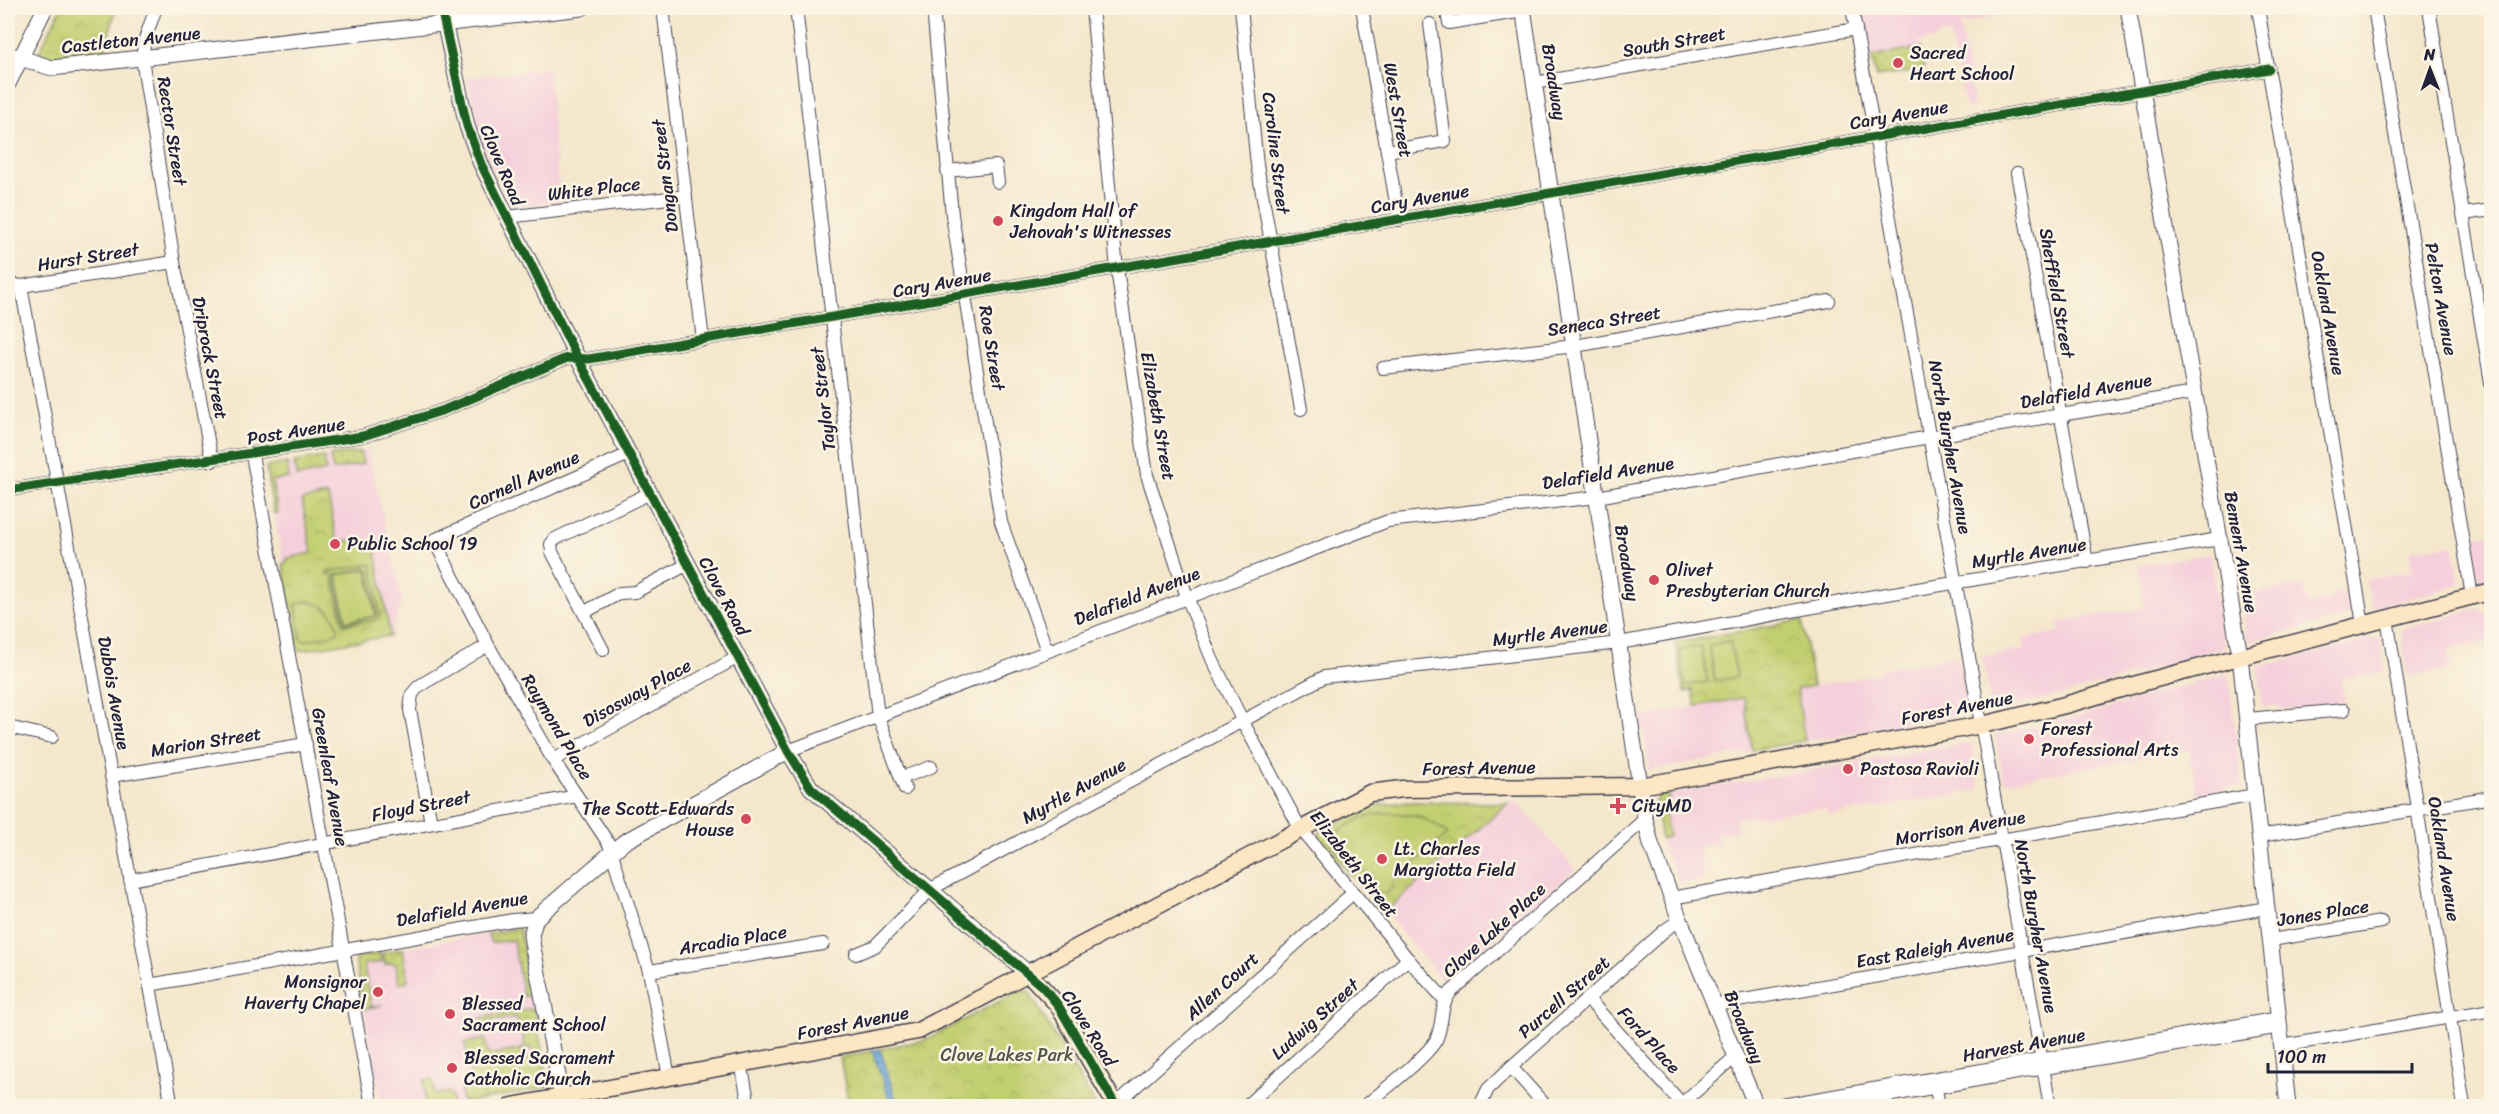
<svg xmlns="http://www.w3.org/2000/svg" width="2499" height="1114" font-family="Sriracha,sans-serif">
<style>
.built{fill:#f5cfdb}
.grass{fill:url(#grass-dots);stroke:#727856;stroke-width:1.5}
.park{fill:url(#park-crowns);stroke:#727856;stroke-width:1.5}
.garden{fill:#c2cf71;stroke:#727856;stroke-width:1.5;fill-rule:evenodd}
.water{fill:url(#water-rules);stroke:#48678e;stroke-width:1.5}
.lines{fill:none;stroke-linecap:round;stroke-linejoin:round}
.minor-casing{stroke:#424051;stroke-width:14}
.tertiary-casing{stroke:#424051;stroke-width:17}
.secondary-casing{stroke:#424051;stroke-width:19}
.minor{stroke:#fff;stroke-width:12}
.tertiary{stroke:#fff;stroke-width:15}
.secondary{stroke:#fce6c4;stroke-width:16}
.cycleway-casing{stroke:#fcf5e5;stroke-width:13}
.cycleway{stroke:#1b5e20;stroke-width:9}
.poi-dot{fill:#d1495b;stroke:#fcf5e5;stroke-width:2}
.labels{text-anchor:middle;stroke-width:5;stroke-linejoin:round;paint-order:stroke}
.street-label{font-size:18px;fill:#22223b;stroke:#fcf5e5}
.poi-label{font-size:18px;fill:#22223b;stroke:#fcf5e5;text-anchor:start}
.park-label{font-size:18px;fill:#52564b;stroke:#fcf5e5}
</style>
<defs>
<pattern id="grass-dots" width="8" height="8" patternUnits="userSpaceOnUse" patternTransform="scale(1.5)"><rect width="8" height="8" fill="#c2cf71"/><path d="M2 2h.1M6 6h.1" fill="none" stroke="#a6b163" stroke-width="1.8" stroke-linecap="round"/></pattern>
<pattern id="park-crowns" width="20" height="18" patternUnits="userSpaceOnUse" patternTransform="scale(1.5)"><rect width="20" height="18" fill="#c2cf71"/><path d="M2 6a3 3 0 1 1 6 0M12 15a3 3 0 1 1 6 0" fill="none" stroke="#a6b163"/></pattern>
<pattern id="water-rules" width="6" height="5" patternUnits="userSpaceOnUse" patternTransform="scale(1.5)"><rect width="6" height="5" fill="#6dace0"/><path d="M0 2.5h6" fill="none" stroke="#598cb7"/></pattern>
</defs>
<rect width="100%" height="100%" fill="#fcf5e5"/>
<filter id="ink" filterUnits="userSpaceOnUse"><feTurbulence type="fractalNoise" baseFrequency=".0167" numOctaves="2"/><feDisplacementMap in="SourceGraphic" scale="12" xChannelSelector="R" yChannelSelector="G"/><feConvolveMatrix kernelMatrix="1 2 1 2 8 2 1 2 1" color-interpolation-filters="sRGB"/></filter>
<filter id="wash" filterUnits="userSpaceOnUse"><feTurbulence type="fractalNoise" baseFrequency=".008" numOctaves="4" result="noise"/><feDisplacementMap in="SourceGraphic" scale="24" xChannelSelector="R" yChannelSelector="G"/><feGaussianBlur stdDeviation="1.35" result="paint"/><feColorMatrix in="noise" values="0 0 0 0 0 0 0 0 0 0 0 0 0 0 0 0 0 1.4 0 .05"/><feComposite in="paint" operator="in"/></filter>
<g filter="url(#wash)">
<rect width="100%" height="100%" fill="#f4e7cc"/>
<g class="built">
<path d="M1864,8H2012L2013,13L1960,24L1974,106L1966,108L1950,34H1939L1936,39L1919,42L1924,70L1876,77Z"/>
<path d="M548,69L560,201L511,207L480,141L467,76L476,77Z"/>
<path d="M368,450L402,601L390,636L299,651L266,467Z"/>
<path d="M2491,534V575L2478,578L2471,538Z"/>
<path d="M2453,545L2460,585L2372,608L2366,580L2413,571L2409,550Z"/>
<path d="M2210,554L2224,647L2070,693L1992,709L1982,657L2025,650L2023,639L2060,632L2059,622L2145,608L2138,565Z"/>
<path d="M2303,585L2307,605L2332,599V594L2347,592L2350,615L2252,641L2247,639L2240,596Z"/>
<path d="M2479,609L2483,613L2488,612L2491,642L2448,649L2451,669L2407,676L2401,629Z"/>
<path d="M2380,637L2385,672L2341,679L2345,703L2280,710L2279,705L2262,707L2258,667Z"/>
<path d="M1957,656L1970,713L1805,741L1797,689L1881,674L1880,670Z"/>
<path d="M2228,673L2242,786L2197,794L2189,750L2004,782L1995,735L2076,717Z"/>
<path d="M1744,698L1752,751L1650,770L1641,717Z"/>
<path d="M1972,743L1980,790L1827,816L1826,808L1736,819L1738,830L1717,834L1719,843L1699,847L1704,879L1680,883L1663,848L1655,802L1659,796Z"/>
<path d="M1516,802L1576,869L1445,983L1385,912L1508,803Z"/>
<path d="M519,928L549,1087L449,1106H382L355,958Z"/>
</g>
<g class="grass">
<path d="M1920,48L1924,70L1876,77L1872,57Z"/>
<path d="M360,452L363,464L333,470L330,456Z"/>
<path d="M324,457L326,471L297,477L294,462Z"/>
<path d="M287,463L289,478L272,481L278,513L274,514L266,467Z"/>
<path d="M1668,794L1669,801L1663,802L1669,836L1661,839L1655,802L1659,796Z"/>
<path d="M519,928L532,997L523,996L513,940L491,943L488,934Z"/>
<path d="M403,949L408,981L399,983L396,964L390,963L385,965L383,953Z"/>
<path d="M380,953L382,962L364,965L371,1006L382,1005L364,1009L355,958Z"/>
<path d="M534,1008L538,1026L522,1028L516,1017L484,1023L480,1018Z"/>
<path d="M538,1028L549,1087L466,1103L462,1100L461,1092L463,1089L473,1087L470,1068L480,1066L479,1063L470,1067L465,1043L485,1039L488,1055L522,1049V1057L528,1060L533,1056L534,1051L529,1047L524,1049L523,1031Z"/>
<path d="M432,1079L435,1092L438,1094L448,1092L452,1094V1106L425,1105L424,1080Z"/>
</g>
<g class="park">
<path d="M61,8H116L105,50L50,57L39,52Z"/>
<path d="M328,495L337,542L362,538L364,549L375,547L390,636L299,651L283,563L287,562V558L312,553L302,500Z"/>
<path d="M1802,620L1813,686L1797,689L1805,741L1752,750L1744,698L1696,706L1693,690L1684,692L1676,643Z"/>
<path d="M1409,802L1508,803L1385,912L1319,839V833L1369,806Z"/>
<path d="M1021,990L1029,992L1096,1106H823L848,1101L840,1057L925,1040Z"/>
</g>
<g class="garden">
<path d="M372,564L380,617L376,620L343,625L332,574L327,575V572ZM367,568L369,570L377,616L345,623L335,575Z"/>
<path d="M367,569L376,616L346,621L337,575Z"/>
<path d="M305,602C324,602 337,614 338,633L304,641L301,639L296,604Z"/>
<path d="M1730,641L1737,677L1715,681L1709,645Z"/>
<path d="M1701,646L1708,682L1686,686L1680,650Z"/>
<path d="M1391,813C1413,814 1431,819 1448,834L1391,884L1393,887L1387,893L1378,892L1372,886L1374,882L1360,868L1355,872L1334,848L1332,839C1346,821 1370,814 1391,813Z"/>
</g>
<path class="water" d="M880,1049L898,1106H892L872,1050Z"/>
</g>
<g filter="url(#ink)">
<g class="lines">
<defs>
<g id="minor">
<path d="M156,8L145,39L142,58L174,262L212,461"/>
<path d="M663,8L703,340"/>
<path d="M796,8L878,716L905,789"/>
<path d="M933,8L952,215L1001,522L1047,651"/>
<path d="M1092,8L1117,269L1147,475L1187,597L1212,659L1242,720L1300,828L1408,959L1444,999"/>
<path d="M1241,8L1257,165L1301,409"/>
<path d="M1362,8L1399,220"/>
<path d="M1446,8L1449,23L1523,11"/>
<path d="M1852,8L2050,1106"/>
<path d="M2258,8L2363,624"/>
<path d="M2374,8L2472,596"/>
<path d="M2429,8L2492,389"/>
<path d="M1534,83L1856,29"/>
<path d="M1387,151L1445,141L1430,24"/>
<path d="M947,171L996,166L998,182"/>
<path d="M2017,173L2087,562"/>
<path d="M2463,214L2492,210"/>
<path d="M507,217L686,196"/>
<path d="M8,283L21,286L174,262"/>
<path d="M21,286L172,1106"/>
<path d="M1383,368L1575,346L1829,301"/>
<path d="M629,454L434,540L488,645L553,760L609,844L649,971L669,1077"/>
<path d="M252,455L372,1106"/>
<path d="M8,490L363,436L444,410L567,358L589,359L2269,69"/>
<path d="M585,612L620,593L635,592L688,564"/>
<path d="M2387,618L2464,1106"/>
<path d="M603,650L552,552L551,544L555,539L650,493"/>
<path d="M2248,719L2344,710"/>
<path d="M8,727L52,737"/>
<path d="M788,751L1388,521L1597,497L1940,435L2194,393"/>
<path d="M553,760L738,657"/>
<path d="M111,776L306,744"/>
<path d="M901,778L931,767"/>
<path d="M431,823L410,710L412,694L419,686L488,645"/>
<path d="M2260,836L2492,797"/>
<path d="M130,880L577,796"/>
<path d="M1671,898L2255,795"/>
<path d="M2271,940L2381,922"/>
<path d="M856,954L875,946L931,889L1324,677L1619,643L1863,598L2219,539"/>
<path d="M649,971L823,944"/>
<path d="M149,985L513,920L536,918"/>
<path d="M1589,1000L1682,1104"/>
<path d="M1715,1005L2267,908"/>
<path d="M2282,1046L2492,1010"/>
<path d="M741,1063L749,1106"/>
<path d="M1511,1067L1546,1106"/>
<path d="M1935,1083L1939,1106"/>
<path d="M1115,1105L1353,893"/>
<path d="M1246,1106L1408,959"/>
<path d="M1365,1106C1381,1092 1427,1057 1436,1040C1444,1024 1439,1006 1451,992L1645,819"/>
<path d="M1480,1106L1488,1089L1511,1067L1665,930L1680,920"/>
<path d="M1679,1106L1735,1057"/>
<path d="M1776,1106L2279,1018"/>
<path d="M1830,1106L2280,1027"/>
</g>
<g id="tertiary">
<path d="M441,8L467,126L481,164L573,349L788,751L811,788L1029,974"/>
<path d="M1523,8L1645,819L1651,844L1680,920L1756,1106"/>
<path d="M2128,8L2240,656L2288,1106"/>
<path d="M8,54L52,68L582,8"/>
<path d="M8,84L45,8"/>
<path d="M564,1106L533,948L531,935L536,918L624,842L788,751"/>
</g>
<g id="secondary">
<path d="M1029,974L1058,1005L1116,1106"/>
<path d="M512,1106L918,1031L1370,793L1402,789L1640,786L1982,725L2065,705L2148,681L2492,591"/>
</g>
</defs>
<use href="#minor" class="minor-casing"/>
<use href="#tertiary" class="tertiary-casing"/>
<use href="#secondary" class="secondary-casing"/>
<use href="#minor" class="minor"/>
<use href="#tertiary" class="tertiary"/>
<use href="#secondary" class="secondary"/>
<defs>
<g id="cycleway">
<path d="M441,8L467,126L481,164L573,349L788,751L811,788L1043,987L1058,1005L1116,1106"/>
<path d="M8,490L363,436L444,410L567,358L589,359L2269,69"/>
</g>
</defs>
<use href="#cycleway" class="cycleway-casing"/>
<use href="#cycleway" class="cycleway"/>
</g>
</g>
<g class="poi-dot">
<circle cx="1898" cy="63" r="6"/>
<circle cx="998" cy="221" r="6"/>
<circle cx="335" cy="544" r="6"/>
<circle cx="1654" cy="580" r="6"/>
<circle cx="2029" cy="739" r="6"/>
<circle cx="1848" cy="769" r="6"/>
<path d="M1615 797h6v6h6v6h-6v6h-6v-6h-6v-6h6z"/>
<circle cx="746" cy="819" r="6"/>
<circle cx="1382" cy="859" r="6"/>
<circle cx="378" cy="992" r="6"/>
<circle cx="450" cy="1014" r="6"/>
<circle cx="452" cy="1068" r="6"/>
</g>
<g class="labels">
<g class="street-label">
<text transform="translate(131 40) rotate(-6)" y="6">Castleton Avenue</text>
<text transform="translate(1674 42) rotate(-10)" y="6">South Street</text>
<text transform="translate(1554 82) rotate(81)" y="6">Broadway</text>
<text transform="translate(1398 110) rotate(80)" y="6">West Street</text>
<text transform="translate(1899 115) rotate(-10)" y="6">Cary Avenue</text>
<text transform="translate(172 131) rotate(81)" y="6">Rector Street</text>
<text transform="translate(1276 153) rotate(83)" y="6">Caroline Street</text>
<text transform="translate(502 165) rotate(67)" y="6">Clove Road</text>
<text transform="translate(665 176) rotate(-97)" y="6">Dongan Street</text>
<text transform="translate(594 189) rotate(-7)" y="6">White Place</text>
<text transform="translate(1420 199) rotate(-10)" y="6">Cary Avenue</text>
<text transform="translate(88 257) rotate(-9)" y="6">Hurst Street</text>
<text transform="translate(942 283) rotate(-10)" y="6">Cary Avenue</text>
<text transform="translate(2057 293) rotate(80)" y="6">Sheffield Street</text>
<text transform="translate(2441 299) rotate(80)" y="6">Pelton Avenue</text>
<text transform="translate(2328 313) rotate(80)" y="6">Oakland Avenue</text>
<text transform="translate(1604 321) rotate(-9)" y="6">Seneca Street</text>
<text transform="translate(992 348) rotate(81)" y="6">Roe Street</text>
<text transform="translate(210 358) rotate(79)" y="6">Driprock Street</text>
<text transform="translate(2086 391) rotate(-10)" y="6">Delafield Avenue</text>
<text transform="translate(823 399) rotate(-97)" y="6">Taylor Street</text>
<text transform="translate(1158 416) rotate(80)" y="6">Elizabeth Street</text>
<text transform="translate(296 431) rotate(-9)" y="6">Post Avenue</text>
<text transform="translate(1950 447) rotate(80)" y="6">North Burgher Avenue</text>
<text transform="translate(1608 473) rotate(-9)" y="6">Delafield Avenue</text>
<text transform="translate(524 480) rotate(-24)" y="6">Cornell Avenue</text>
<text transform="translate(2241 552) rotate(80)" y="6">Bement Avenue</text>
<text transform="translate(2029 553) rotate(-9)" y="6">Myrtle Avenue</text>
<text transform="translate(1627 563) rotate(81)" y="6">Broadway</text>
<text transform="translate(724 596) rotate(62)" y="6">Clove Road</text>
<text transform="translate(1137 596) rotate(-21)" y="6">Delafield Avenue</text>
<text transform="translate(1550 633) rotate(-7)" y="6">Myrtle Avenue</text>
<text transform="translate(114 693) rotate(80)" y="6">Dubois Avenue</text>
<text transform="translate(637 693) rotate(-29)" y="6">Disosway Place</text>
<text transform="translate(1957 708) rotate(-11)" y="6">Forest Avenue</text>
<text transform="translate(557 727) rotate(59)" y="6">Raymond Place</text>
<text transform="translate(206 742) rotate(-9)" y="6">Marion Street</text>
<text transform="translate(1479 768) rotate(-1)" y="6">Forest Avenue</text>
<text transform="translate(330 777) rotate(80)" y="6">Greenleaf Avenue</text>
<text transform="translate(1074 791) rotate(-29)" y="6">Myrtle Avenue</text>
<text transform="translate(421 806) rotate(-11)" y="6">Floyd Street</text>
<text transform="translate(1960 828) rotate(-10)" y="6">Morrison Avenue</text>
<text transform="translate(2444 859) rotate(81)" y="6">Oakland Avenue</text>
<text transform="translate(1354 864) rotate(52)" y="6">Elizabeth Street</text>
<text transform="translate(462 909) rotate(-10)" y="6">Delafield Avenue</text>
<text transform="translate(2323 913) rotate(-9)" y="6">Jones Place</text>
<text transform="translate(2036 926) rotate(80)" y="6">North Burgher Avenue</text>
<text transform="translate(1494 930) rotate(-42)" y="6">Clove Lake Place</text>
<text transform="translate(733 940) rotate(-9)" y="6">Arcadia Place</text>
<text transform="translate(1935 948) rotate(-10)" y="6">East Raleigh Avenue</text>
<text transform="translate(1222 986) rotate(-42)" y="6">Allen Court</text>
<text transform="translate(1564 997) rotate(-41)" y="6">Purcell Street</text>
<text transform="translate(1315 1019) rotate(-42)" y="6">Ludwig Street</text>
<text transform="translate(853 1023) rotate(-11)" y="6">Forest Avenue</text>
<text transform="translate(1744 1027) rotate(68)" y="6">Broadway</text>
<text transform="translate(1089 1028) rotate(58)" y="6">Clove Road</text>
<text transform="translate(1649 1040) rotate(48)" y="6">Ford Place</text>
<text transform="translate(2024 1045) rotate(-10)" y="6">Harvest Avenue</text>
</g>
<g class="poi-label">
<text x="1910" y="59">Sacred<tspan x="1910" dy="21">Heart School</tspan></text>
<text x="1010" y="217">Kingdom Hall of<tspan x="1010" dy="21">Jehovah's Witnesses</tspan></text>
<text x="347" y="550">Public School 19</text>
<text x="1666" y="576">Olivet<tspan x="1666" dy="21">Presbyterian Church</tspan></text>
<text x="2041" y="735">Forest<tspan x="2041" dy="21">Professional Arts</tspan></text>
<text x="1860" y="775">Pastosa Ravioli</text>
<text x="1632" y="812">CityMD</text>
<text x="734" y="815" text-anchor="end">The Scott-Edwards<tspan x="734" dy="21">House</tspan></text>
<text x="1394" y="855">Lt. Charles<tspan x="1394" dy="21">Margiotta Field</tspan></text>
<text x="366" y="988" text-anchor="end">Monsignor<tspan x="366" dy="21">Haverty Chapel</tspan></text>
<text x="462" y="1010">Blessed<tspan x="462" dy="21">Sacrament School</tspan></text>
<text x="464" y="1064">Blessed Sacrament<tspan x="464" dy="21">Catholic Church</tspan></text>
</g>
<g class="park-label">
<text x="1007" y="1061">Clove Lakes Park</text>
</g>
</g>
<rect width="2499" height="1114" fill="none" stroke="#fcf5e5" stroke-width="30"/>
<g transform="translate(2430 69) rotate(359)" stroke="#fcf5e5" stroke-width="4.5" paint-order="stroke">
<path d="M0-4.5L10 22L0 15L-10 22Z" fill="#22223b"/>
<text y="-9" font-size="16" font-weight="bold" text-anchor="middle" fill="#22223b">N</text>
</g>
<path d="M2268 1063v9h144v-9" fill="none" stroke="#22223b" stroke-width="3"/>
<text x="2277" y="1063" font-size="18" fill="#22223b" stroke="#fcf5e5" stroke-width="4.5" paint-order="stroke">100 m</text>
</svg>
